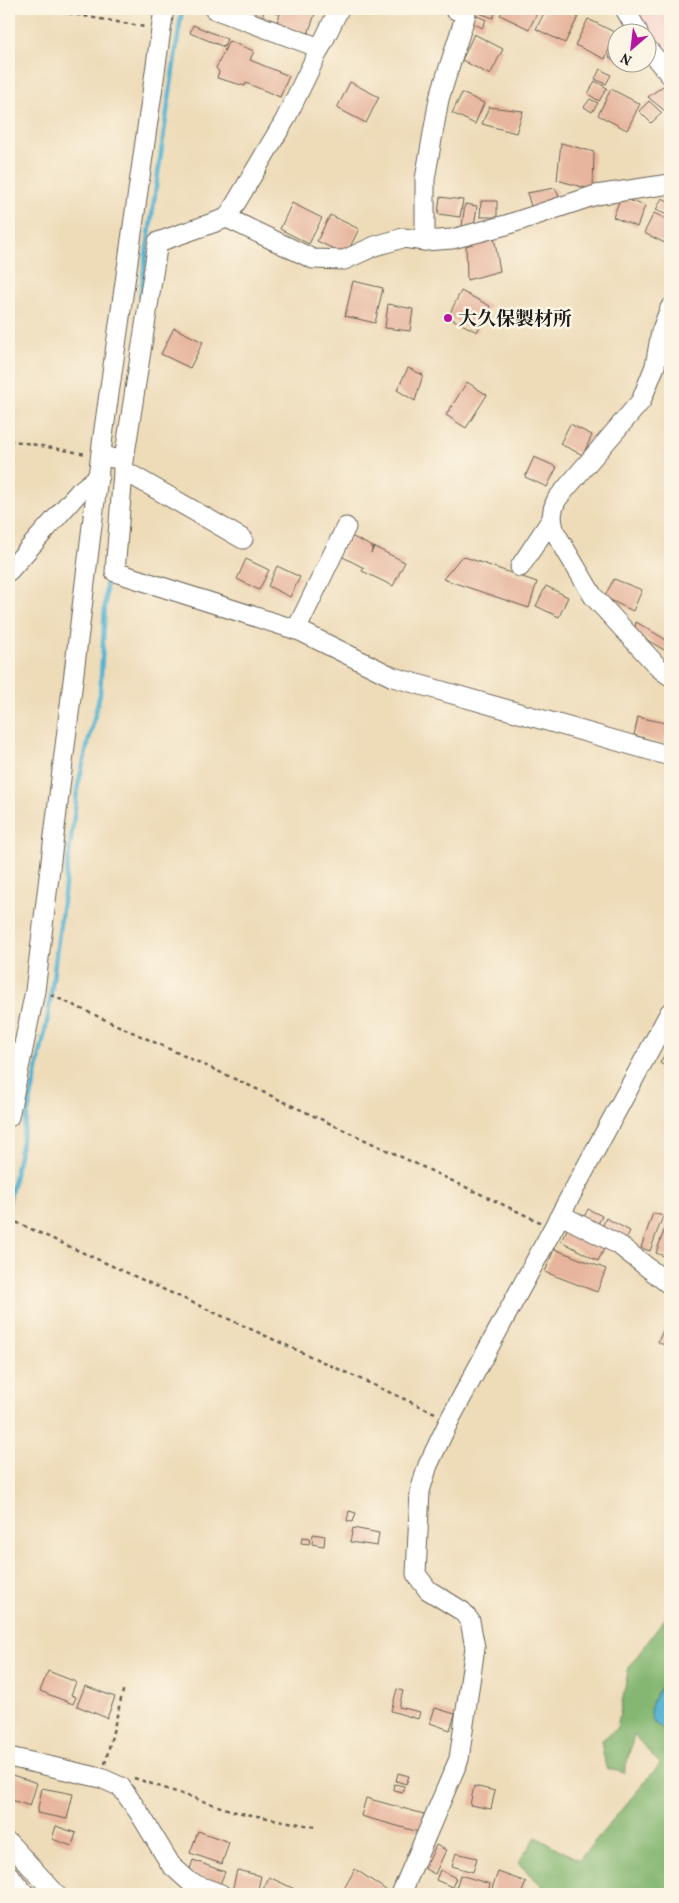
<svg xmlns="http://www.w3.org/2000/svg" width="679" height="1903" font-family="Vollkorn,'Noto Serif JP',serif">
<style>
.built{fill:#f7d0cc}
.forest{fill:#85b772;stroke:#506a47}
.water{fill:#52b2d1;stroke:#376776}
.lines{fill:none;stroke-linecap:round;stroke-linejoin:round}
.stream{stroke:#52b2d1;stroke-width:4.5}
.building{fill:#e7b59d}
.minor-casing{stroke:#665f53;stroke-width:21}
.path{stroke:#665f53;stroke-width:2.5;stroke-dasharray:4 4;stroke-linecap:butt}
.minor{stroke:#fff;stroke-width:19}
.poi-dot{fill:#b5179e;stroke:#fcf5e5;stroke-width:2}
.labels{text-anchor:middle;stroke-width:5;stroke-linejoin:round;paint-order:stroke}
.poi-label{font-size:19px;font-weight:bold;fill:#1c1c1c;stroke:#fcf5e5;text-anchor:start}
</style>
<rect width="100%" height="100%" fill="#fcf5e5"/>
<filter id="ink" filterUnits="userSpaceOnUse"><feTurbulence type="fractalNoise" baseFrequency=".02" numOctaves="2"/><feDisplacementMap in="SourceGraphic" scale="10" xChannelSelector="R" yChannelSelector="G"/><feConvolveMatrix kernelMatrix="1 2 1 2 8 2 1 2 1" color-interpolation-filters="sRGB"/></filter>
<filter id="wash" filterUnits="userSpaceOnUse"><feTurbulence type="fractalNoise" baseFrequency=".0096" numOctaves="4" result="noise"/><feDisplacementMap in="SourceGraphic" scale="20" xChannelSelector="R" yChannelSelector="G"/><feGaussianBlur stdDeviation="1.12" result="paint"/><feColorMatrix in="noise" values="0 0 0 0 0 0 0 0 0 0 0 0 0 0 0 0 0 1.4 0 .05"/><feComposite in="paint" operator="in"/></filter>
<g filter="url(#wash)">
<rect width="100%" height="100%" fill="#eedcb9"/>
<path class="built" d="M634,9H670V61L642,25Z"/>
<path class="forest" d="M670,1612V1894H540L541,1885L518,1863L536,1837L579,1860L660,1764L634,1735L624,1773L606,1768L601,1741L617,1728L629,1667Z"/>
<path class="water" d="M661,1687L670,1689V1732L653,1723C648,1709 652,1699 661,1687Z"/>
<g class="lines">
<g class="stream">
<path d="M140,297L182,9"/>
<path d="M9,1203L48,1017L78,785L100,694L107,571"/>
</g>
</g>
<g id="blocks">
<g class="building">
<path d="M241,9H280L278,14L265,9L262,18L241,11Z"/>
<path d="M282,9H301L315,14L308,34L277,22Z"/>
<path d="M469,9H497L493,18Z"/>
<path d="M503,9H539L529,29L500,15Z"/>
<path d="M546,9H561L578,17L565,43L536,29Z"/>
<path d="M654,9H670V19Z"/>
<path d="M475,15L486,20L482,28L471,22Z"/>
<path d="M588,19L616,33L605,59L575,45Z"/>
<path d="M193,25L227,39L224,47L190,33Z"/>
<path d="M474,34L503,49L490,75L462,60Z"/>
<path d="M229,41L254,51L250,60L289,76L280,97L246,83L245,86L217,78L219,72L216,68Z"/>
<path d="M616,42V62L609,57Z"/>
<path d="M600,69L611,75L606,84L595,79Z"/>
<path d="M595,81L607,88L599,101L588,94Z"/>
<path d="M350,82L379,97L366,123L337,108Z"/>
<path d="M663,86L670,95V107L665,111L648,97Z"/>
<path d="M611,89L640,104L627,130L598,115Z"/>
<path d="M462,93L484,103L475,124L452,113Z"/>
<path d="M590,99L598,103L592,112L584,107Z"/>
<path d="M649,101L662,113L651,123L639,111Z"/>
<path d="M489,107L523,111L516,133L482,124Z"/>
<path d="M561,143L594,152L593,190L557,180Z"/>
<path d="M555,188L562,203L533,213L527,193Z"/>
<path d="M440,197L463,200L460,217L438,214Z"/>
<path d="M621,197L645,206L637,227L613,217Z"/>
<path d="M662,198L670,202V216L656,210Z"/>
<path d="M481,201H497V217H480Z"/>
<path d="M292,203L322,218L309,244L280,229Z"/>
<path d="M465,204L477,206L474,227L462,226Z"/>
<path d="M654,213L670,221V236L667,244L644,233Z"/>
<path d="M330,215L359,229L346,255L317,241Z"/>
<path d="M494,237L500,271L467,280L466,244Z"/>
<path d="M353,281L383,288L375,323L345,316Z"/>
<path d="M461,291L490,306L477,332L448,317Z"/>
<path d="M388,304L413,309L410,331L385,328Z"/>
<path d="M174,328L203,342L190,368L161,354Z"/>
<path d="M408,368L423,375L415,401L397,390Z"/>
<path d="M467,382L487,395L466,428L446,415Z"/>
<path d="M570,424L592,435L583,455L560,444Z"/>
<path d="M534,457L557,467L547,487L525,477Z"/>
<path d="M351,536L373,547L371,553L374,547L405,562L393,586L362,571L364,568L341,556Z"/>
<path d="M462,556L537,582L529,608L443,579Z"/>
<path d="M246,559L269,570L259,590L237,579Z"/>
<path d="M277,566L300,577L290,597L268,586Z"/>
<path d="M614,579L642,590L633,611L604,597Z"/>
<path d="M546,586L568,597L559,617L536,606Z"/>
<path d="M636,622L668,641L664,650L634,632Z"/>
<path d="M638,717L670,724L663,744L634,735Z"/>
<path d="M667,1050L670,1052V1069L660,1063Z"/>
<path d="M588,1209L602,1216L597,1226L583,1219Z"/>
<path d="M653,1213L663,1216L650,1251L641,1248Z"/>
<path d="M669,1217L670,1247L667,1257L656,1253Z"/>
<path d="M606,1218L630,1231L625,1241L601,1229Z"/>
<path d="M570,1224L607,1243L598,1261L561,1241Z"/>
<path d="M554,1249L606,1269L597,1292L545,1272Z"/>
<path d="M667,1321L670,1323V1348L658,1342Z"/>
<path d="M349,1511L356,1513L353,1522L347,1521Z"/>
<path d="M353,1528L379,1533L377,1546L350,1542Z"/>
<path d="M313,1534L325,1536L324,1546L312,1544Z"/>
<path d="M302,1537L310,1538L309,1544L301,1543Z"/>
<path d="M48,1671L76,1682L71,1695L76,1697L73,1704L40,1691Z"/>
<path d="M85,1686L115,1697L107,1718L77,1706Z"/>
<path d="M397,1689L403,1691L399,1707L420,1712L418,1719L391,1711Z"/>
<path d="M435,1708L455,1714L450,1730L430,1723Z"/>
<path d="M398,1773L409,1776L406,1784L396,1781Z"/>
<path d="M9,1774L37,1783L30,1806L9,1799Z"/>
<path d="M394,1784L404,1786L403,1792L393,1790Z"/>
<path d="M474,1786L495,1791L491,1809L470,1805Z"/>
<path d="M42,1788L73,1794L67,1819L37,1813Z"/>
<path d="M366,1798L424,1814L419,1832L361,1816Z"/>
<path d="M56,1826L76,1833L72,1846L52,1839Z"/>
<path d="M198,1831L229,1842L222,1864L190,1853Z"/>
<path d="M436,1845L446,1850L435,1874L425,1869Z"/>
<path d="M456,1853L477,1858L473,1872L452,1866Z"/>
<path d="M193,1860L225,1872L220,1884L189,1872Z"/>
<path d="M355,1869L389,1892L388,1894H341Z"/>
<path d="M237,1870L261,1876L257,1894L232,1891Z"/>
<path d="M440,1870L456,1878L452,1887L436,1880Z"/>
<path d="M498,1872L526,1882L521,1894H490Z"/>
<path d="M460,1875L490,1884L487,1894H472L456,1889Z"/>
<path d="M269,1877L301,1892L300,1894L261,1893Z"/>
</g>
</g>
</g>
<g filter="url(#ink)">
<use href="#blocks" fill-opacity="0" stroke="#665f53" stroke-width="1"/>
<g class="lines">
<defs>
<g id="minor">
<path d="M214,9L320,48"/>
<path d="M625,9L638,32"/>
<path d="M646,47L670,75"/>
<path d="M227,218L285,120L339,9"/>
<path d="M425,241V179L439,99L466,14L454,9"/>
<path d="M670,308L661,332L655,366L641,401L557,499C551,511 551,519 555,532L593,596L659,668L670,676"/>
<path d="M101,456L124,460L158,242L227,218L313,259L344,260L375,246L403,238L425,241L452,239L506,225L596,195L670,184"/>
<path d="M124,460L115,572L300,631L393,677L670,756"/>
<path d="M123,470L243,539"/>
<path d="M520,567L551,520"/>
<path d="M9,571L79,492L99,476"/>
<path d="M296,630L346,527"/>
<path d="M9,1117L35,991L103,436L164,9"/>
<path d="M561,1215L619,1245L670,1285"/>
<path d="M9,1757L101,1778L121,1787L140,1814L171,1865L191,1883L221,1894"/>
<path d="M9,1843L56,1894"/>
<path d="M9,1875L25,1894"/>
<path d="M401,1894L459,1759L475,1647L470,1621L462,1611L428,1590L416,1574L420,1491L428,1465L450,1419L670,1012"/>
</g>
</defs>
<use href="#minor" class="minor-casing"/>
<g class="path">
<path d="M45,9L145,27"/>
<path d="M9,440L86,454"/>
<path d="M51,995L248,1085L540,1222"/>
<path d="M9,1219L435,1413"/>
<path d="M105,1764L124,1687"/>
<path d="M134,1778L236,1812L316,1827"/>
</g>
<use href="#minor" class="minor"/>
</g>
</g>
<circle class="poi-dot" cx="448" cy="318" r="5"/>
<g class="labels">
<g class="poi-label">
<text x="458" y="325">大久保製材所</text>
</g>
</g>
<rect width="679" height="1903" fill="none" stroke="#fcf5e5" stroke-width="30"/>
<g transform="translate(632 48) rotate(208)"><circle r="24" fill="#fcf5e5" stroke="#a29e95"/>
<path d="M0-4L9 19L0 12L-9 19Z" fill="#b5179e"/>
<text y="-8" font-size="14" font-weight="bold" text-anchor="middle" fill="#1c1c1c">N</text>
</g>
</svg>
